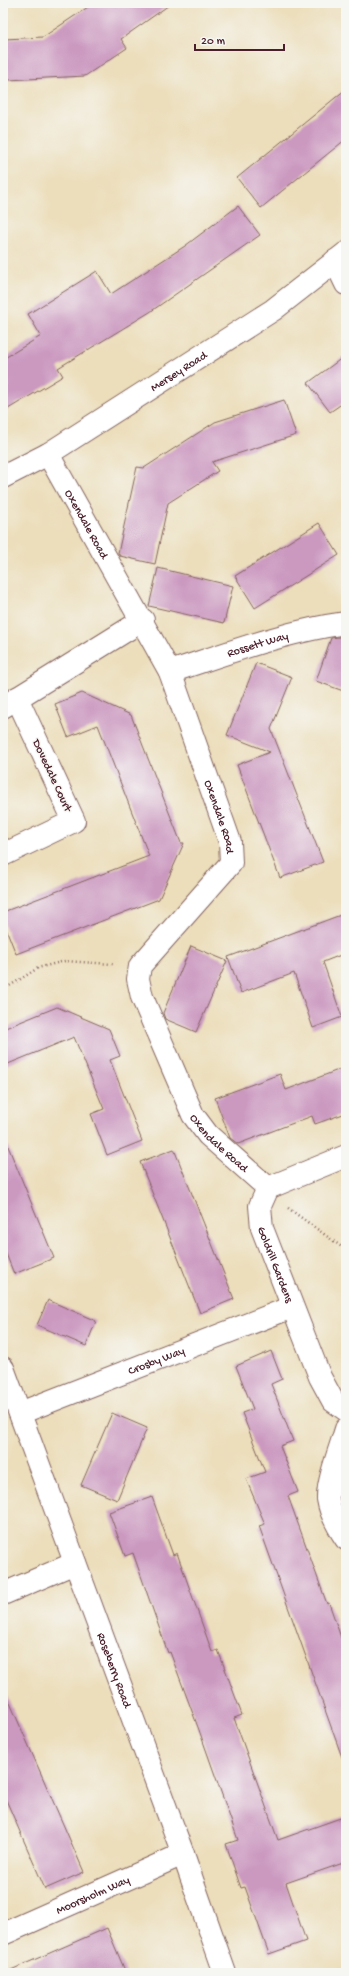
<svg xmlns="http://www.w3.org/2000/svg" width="349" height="1976" font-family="'Gochi Hand',sans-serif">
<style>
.building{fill:#cb98c0}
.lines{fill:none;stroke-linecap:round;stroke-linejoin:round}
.minor-casing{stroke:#83625d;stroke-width:24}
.path{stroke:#83625d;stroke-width:2.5;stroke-dasharray:1 3;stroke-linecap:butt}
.minor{stroke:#fff;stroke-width:22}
.labels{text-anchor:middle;stroke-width:3;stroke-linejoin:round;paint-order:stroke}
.street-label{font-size:12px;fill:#4a1f2b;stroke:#f6f6f2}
</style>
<rect width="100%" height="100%" fill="#f6f6f2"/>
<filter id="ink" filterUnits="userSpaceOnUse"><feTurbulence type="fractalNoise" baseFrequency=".025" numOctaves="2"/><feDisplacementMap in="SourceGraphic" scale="8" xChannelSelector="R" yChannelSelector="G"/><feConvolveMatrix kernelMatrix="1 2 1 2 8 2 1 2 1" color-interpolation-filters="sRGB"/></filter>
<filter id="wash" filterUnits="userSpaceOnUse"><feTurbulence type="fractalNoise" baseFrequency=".012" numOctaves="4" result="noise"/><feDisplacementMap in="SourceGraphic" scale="16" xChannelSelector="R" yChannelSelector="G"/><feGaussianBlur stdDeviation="0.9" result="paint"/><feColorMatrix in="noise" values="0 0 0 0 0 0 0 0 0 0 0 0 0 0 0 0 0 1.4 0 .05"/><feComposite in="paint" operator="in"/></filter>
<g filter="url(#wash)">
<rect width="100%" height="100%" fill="#ecdebb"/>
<g id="blocks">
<g class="building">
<path d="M94,3H172L121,39L127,48L85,76L8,80L5,39L43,37Z"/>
<path d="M346,89V139L261,208L237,178Z"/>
<path d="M238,206L260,235L150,312L58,368L63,376L3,412V359L41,336L28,314L97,271L111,294L185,246Z"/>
<path d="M346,355V401L330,412L308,383Z"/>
<path d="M284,400L296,435L212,462L218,471L168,503L155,564L120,556L118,553L137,467L144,468L215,422Z"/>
<path d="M319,523L339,555L255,608L235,576Z"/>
<path d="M158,568L233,586L224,623L149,606Z"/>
<path d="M346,636V692L316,681L331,638Z"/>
<path d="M256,663L292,677L271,729L323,862L280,878L237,765L270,752L227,735Z"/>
<path d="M82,693L131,715L181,843H184L159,899L16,954L3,921V912L149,856L98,725L68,737L55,704Z"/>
<path d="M346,913V953L323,962L342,1017L313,1028L294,973L241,993L228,957Z"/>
<path d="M191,946L227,961L196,1032L165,1019L163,1013Z"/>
<path d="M57,1007L109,1029L120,1056L110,1060L142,1141L107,1155L91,1114L104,1109L74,1037L3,1066V1029Z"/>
<path d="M346,1067V1113L315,1124L312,1116L238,1144L230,1138L215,1098L280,1074L286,1090Z"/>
<path d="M3,1134L54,1258L14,1274L3,1246Z"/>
<path d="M174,1149L234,1299L200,1313L140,1162Z"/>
<path d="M48,1300L96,1321L86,1346L37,1325Z"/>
<path d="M271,1351L282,1379L271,1384L293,1441L280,1446L298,1492L288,1496L327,1604L329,1603L346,1652V1760H343L259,1526L265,1524L246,1479L265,1472L242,1413L253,1409L236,1366Z"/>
<path d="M112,1413L147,1428L117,1500L81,1485Z"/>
<path d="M152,1497L173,1555L177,1553L212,1652L218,1650L242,1715L234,1718L278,1840L346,1816V1862L286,1883L306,1941L269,1954L245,1887L241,1888L226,1844L238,1840L199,1730L170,1652L168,1653L133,1553L125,1556L109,1512Z"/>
<path d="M3,1687L84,1872L45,1889L3,1793Z"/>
<path d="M107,1928L126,1973H4Z"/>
</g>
</g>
</g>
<g filter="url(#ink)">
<use href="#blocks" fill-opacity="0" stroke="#83625d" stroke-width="1"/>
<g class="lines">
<defs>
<g id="minor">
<path d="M335,261L346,284"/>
<path id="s1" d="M48,454L170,672L230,842L231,863L140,966L138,979L142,997L193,1115L208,1135L268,1188"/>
<path id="s2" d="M3,477L48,454L273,310L346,253"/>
<path id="s3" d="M170,672C228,653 286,631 346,623"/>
<path d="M3,707L143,620"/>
<path d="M3,849L5,854L74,821L17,698"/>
<path id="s4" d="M346,1156L268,1188L260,1206L262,1228L320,1377L333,1401L346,1410"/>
<path id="s5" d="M3,1368L183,1854L225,1973"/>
<path id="s6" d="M20,1413L292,1307"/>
<path d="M346,1429C341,1446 327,1482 328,1499C330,1513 338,1527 346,1539"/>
<path d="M3,1594L75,1563"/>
<path id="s7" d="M3,1934L183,1854"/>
</g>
</defs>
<use href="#minor" class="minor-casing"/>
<g class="path">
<path d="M3,990L38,968L65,961L113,964"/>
<path d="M288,1208L346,1250"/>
</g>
<use href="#minor" class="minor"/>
</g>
</g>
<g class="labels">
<g class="street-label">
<text dy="4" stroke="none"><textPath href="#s2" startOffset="205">Mersey Road</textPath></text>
<text dy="4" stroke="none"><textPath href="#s1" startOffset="80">Oxendale Road</textPath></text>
<text dy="4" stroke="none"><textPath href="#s3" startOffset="92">Rossett Way</textPath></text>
<text transform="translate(53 775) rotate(65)" y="4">Dovedale Court</text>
<text dy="4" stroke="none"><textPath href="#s1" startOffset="403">Oxendale Road</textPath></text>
<text dy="4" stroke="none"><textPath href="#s1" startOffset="787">Oxendale Road</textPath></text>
<text dy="4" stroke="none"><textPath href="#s4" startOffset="165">Goldrill Gardens</textPath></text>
<text dy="4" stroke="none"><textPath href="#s6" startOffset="146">Crosby Way</textPath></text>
<text dy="4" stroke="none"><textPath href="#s5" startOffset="322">Roseberry Road</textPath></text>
<text dy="4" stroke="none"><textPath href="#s7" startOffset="98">Moorsholm Way</textPath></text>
</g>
</g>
<rect width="349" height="1976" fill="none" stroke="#f6f6f2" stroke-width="16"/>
<path d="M195 44v6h89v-6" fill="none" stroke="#4a1f2b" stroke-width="2"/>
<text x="201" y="44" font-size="12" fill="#4a1f2b" stroke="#f6f6f2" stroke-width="3" paint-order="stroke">20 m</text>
</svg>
